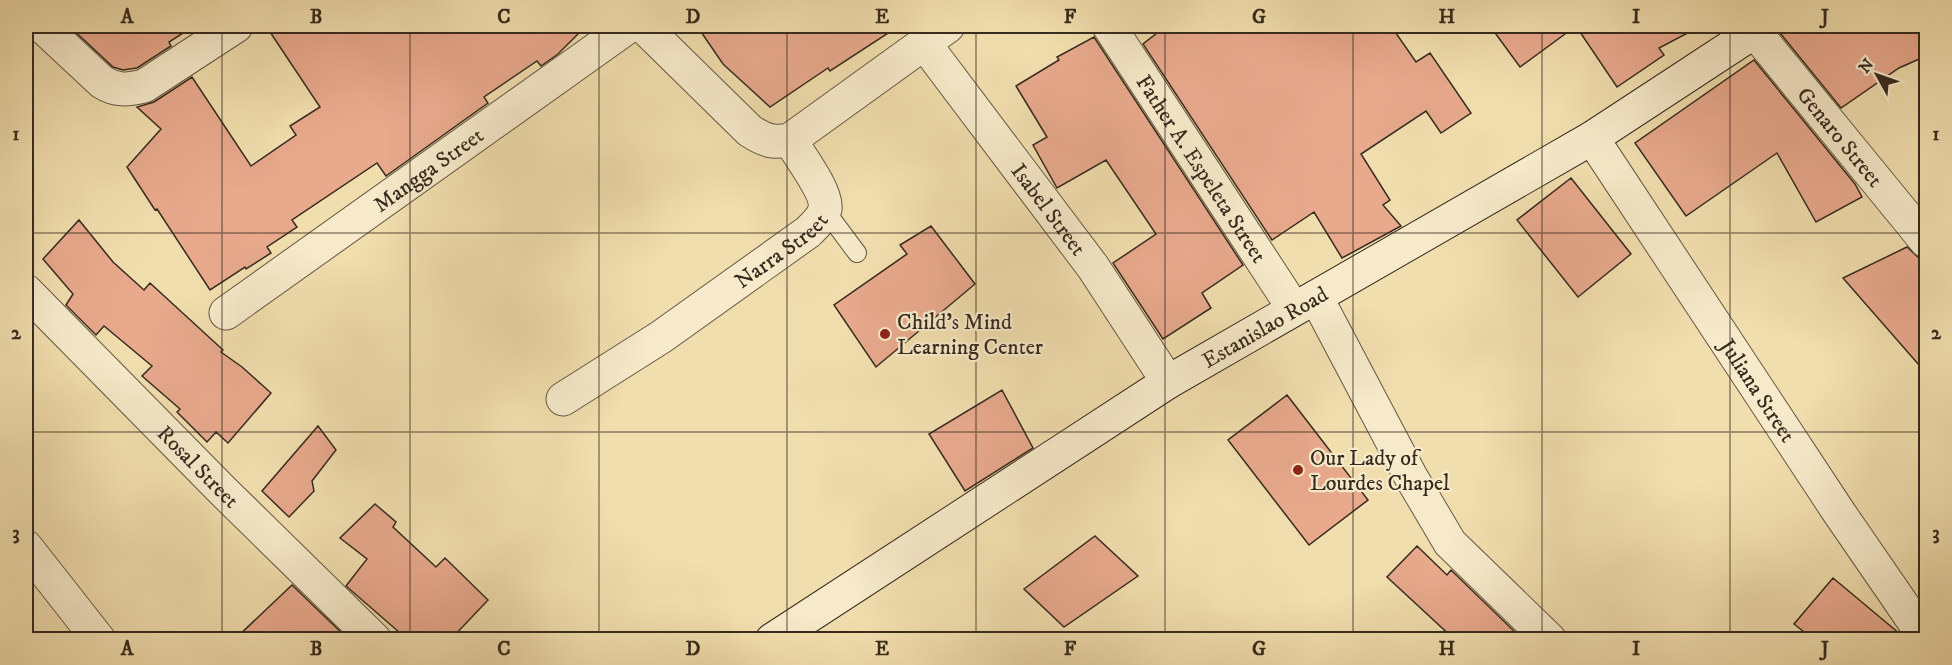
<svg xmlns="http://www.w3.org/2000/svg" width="1952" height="665" font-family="'IM FELL DW Pica',serif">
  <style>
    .building { fill: #e8a98d; stroke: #362a1e; stroke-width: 1.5 }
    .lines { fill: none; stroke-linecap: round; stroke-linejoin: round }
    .lane-casing { stroke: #655742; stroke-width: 20 }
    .street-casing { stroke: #655742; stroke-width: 35 }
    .secondary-casing { stroke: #362a1e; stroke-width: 35 }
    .lane { stroke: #f6eaca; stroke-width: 18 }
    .street { stroke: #f6eaca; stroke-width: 33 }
    .secondary { stroke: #f6eaca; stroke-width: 33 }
    .grid { fill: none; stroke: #362a1e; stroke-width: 1.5; stroke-opacity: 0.55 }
    .poi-dot { fill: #8f2418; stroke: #f6eaca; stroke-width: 2 }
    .labels { text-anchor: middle; stroke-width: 4.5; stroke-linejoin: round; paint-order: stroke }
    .street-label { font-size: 22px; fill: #362a1e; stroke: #f6eaca }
    .poi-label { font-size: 22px; fill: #362a1e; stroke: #f6eaca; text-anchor: start }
    .neatline { fill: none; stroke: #362a1e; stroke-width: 2 }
    .grid-label { font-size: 20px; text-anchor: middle; font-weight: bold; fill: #362a1e }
  </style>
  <rect width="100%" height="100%" fill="#f1deae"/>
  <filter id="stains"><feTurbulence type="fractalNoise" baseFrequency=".00333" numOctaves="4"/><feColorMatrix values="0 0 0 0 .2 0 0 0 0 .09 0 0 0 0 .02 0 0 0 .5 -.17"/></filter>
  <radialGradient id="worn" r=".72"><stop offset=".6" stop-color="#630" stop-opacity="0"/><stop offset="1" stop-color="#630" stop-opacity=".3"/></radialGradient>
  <!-- building -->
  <path class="building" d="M69 26H194L169 42 171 46 137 68 123 70 113 67Z
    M266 26H586L558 54 541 66 537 61 484 97 488 103 386 176 377 163 292 220 297 227 267 247 271 253 246 269 245 267 210 290 157 209 155 210 127 167 161 129 137 107 154 102 192 77 251 166 296 135 290 126 320 107Z
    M697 26H899L830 71 828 68 770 107 723 64Z
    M1166 26H1391L1416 62 1430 53 1471 113 1441 133 1426 111 1361 154 1390 200 1383 205 1401 226 1342 258 1314 212 1272 240 1143 44Z
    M1490 26H1701L1659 48 1664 55 1617 87 1576 26 1520 67Z
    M1782 26H1926V56L1899 68 1841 108 1780 33Z
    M1094 37 1243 265 1202 293 1211 308 1163 339 1113 263 1156 234 1106 160 1057 188 1033 145 1047 137 1016 86 1059 60 1057 57Z
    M1754 60 1855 184 1862 197 1816 222 1777 153 1686 216 1635 143Z
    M1571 178 1631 254 1578 297 1517 220Z
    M79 220 113 262 144 290 150 283 223 350 221 352 242 367 271 393 228 443 216 432 207 442 177 412 180 409 142 376 152 366 104 326 96 335 66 305 73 294 43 259Z
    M931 226 975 284 876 367 834 305 907 254 900 245Z
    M1907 247 1919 258 1926 259V373L1843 278Z
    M1002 390 1033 448 965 491 929 434Z
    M1287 395 1368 500 1309 545 1228 440Z
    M318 426 336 450 312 481 314 491 289 517 262 491Z
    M375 504 396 522 393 527 436 567 445 558 488 600 451 639H407L346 586 367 559 340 538Z
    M1095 536 1138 576 1064 627 1024 589Z
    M1417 546 1447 575 1451 570 1515 632 1509 639H1454L1387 577Z
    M1833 578 1900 634 1904 639H1813L1794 624Z
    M292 585 348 639H235Z"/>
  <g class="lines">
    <defs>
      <path id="lane" d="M825 210 857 253"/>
      <g id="street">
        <path d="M42 26 102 82C116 91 128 90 144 86L236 26"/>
        <path d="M643 26 750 131C766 141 772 143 790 140L948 26"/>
        <path id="s1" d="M1109 26 1294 309"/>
        <path id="s2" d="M1755 32 1926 241"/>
        <path id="s3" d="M924 43 1093 267 1168 382"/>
        <path id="s4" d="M1592 138 1838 511 1926 639"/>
        <path id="s5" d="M26 291 222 490 375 640"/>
        <path d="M1316 297 1411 477 1450 543 1550 640"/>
        <path id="s6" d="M226 313 629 26"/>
        <path id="s7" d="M563 399 661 337 808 232C814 226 823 218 825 209 828 193 799 155 790 140"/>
        <path d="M26 547 99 640"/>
      </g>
      <g id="secondary">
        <path id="s8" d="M772 640 1168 382 1592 138 1763 26"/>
      </g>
    </defs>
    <!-- lane casing -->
    <use href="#lane" class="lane-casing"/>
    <!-- street casing -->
    <use href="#street" class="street-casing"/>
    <!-- secondary casing -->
    <use href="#secondary" class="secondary-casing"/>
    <!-- lane -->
    <use href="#lane" class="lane"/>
    <!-- street -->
    <use href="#street" class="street"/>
    <!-- secondary -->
    <use href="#secondary" class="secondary"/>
  </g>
  <!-- grid -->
  <path class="grid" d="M222 26V640M410 26V640M599 26V640M787 26V640M976 26V640M1165 26V640M1353 26V640M1542 26V640M1730 26V640M26 233H1926M26 432H1926"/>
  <!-- markers -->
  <g class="poi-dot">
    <circle cx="885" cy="334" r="6"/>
    <circle cx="1298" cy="470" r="6"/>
  </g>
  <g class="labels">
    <!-- street labels -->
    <g class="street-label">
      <text dy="8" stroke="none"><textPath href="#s2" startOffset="135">Genaro Street</textPath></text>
      <text dy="8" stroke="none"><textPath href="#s1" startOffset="170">Father A. Espeleta Street</textPath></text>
      <text dy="8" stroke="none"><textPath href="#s6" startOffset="248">Mangga Street</textPath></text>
      <text dy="8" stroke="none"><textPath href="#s3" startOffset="208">Isabel Street</textPath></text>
      <text dy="8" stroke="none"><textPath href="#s7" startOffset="264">Narra Street</textPath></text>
      <text dy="8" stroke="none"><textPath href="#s8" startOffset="584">Estanislao Road</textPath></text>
      <text dy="8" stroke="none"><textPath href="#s4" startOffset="302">Juliana Street</textPath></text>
      <text dy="8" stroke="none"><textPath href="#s5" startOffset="246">Rosal Street</textPath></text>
    </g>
    <!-- poi labels -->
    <g class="poi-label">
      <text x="897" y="329">Child's Mind<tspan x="897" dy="25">Learning Center</tspan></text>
      <text x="1310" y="465">Our Lady of<tspan x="1310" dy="25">Lourdes Chapel</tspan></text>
    </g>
  </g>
  <!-- margin -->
  <rect width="1952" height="665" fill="none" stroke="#f1deae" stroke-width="66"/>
  <!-- north arrow -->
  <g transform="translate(1877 75) rotate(310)" stroke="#f6eaca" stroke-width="4.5" paint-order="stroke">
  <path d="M0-4.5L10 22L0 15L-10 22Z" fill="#362a1e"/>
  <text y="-9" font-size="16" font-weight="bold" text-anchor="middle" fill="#362a1e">N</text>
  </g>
  <rect x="33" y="33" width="1886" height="599" class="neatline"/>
  <g class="grid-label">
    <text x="127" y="23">A</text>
    <text x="316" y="23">B</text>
    <text x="504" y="23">C</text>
    <text x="693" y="23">D</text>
    <text x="882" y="23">E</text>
    <text x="1070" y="23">F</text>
    <text x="1259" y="23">G</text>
    <text x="1447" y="23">H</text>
    <text x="1636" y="23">I</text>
    <text x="1825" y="23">J</text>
    <text x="16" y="140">1</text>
    <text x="1936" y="140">1</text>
    <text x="16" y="339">2</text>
    <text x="1936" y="339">2</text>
    <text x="16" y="539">3</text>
    <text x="1936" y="539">3</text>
    <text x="127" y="655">A</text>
    <text x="316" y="655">B</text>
    <text x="504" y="655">C</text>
    <text x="693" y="655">D</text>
    <text x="882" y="655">E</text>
    <text x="1070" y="655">F</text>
    <text x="1259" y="655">G</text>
    <text x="1447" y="655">H</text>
    <text x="1636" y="655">I</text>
    <text x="1825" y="655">J</text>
  </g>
  <rect width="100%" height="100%" filter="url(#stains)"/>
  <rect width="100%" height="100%" fill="url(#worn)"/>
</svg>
